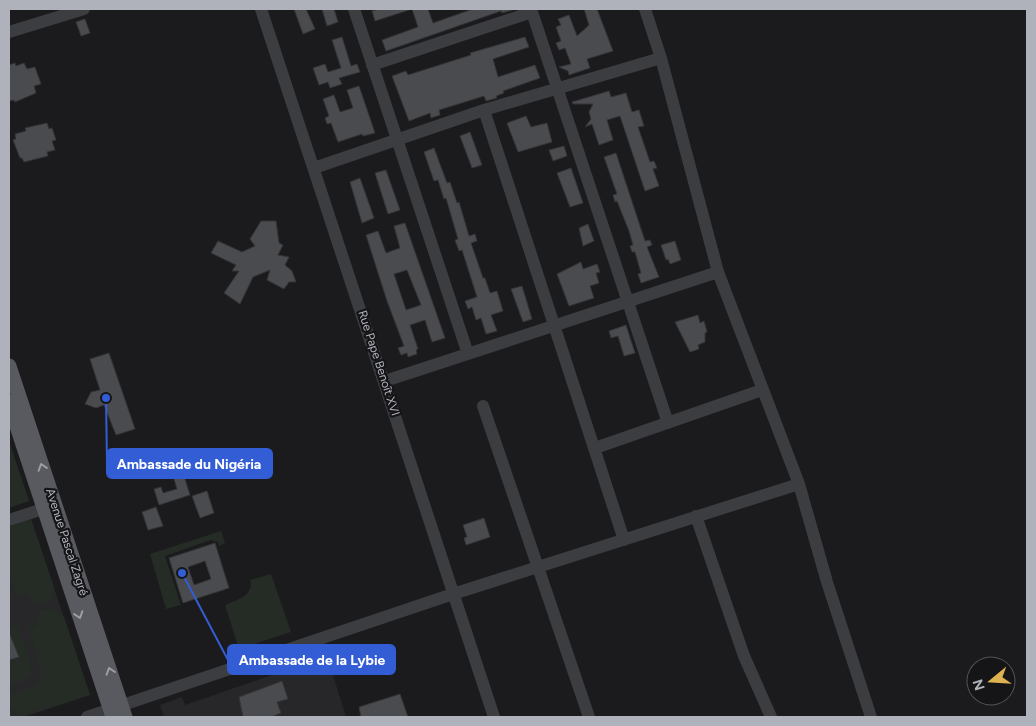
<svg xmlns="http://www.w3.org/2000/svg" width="1036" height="726" font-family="Figtree,sans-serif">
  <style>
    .built { fill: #272729 }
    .green { fill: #252c26 }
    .building { fill: #4a4b4e; stroke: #353538; fill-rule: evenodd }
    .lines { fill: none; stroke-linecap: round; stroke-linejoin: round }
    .minor { stroke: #3c3d41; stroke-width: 12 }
    .major { stroke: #585a60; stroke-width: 15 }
    .oneway { stroke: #9ea0a8 }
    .labels { text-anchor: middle; stroke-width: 4.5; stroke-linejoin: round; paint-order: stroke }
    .street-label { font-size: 12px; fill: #afb2ba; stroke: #151517 }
    .leader { fill: none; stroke: #335dd4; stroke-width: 2 }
    .callout-dot { fill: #335dd4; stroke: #151517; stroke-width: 2 }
    .callout { fill: #335dd4; stroke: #335dd4; stroke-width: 2 }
    .callout-label { font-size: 14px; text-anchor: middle; font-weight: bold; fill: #fff }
  </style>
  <rect width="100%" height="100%" fill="#1b1a1c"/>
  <!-- built -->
  <path class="built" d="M31 519 90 695 24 717H9V527Z
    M327 656 346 717H164L160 705 182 697 185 705Z"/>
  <!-- green -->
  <path class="green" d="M9 441 29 501 9 508Z
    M31 519 54 587 50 600 40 604 26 595H16L9 571V527Z
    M221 531 225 543 219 546 218 542 211 540 165 556 181 605 166 609 150 554Z
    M271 574 291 632 239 649 225 605C237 600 254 596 250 580Z
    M51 608 64 617 90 695 21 716 9 707 10 695 34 686 41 678V668L29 629C38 626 39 620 40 611Z
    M17 625C21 636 35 665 30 675 26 682 16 683 9 686V661L19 657 9 628Z"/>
  <!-- building -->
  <path class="building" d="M294 9H306L315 29 303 34Z
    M322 9H334L338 22 327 26Z
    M379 9H409V10L375 21 372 11Z
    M412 9H428L433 23 473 9H516L502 13 501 11 386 51 382 40 418 27Z
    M584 9H597L613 51 587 59 590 68 569 75 568 71 559 67 571 64 565 48 559 50 556 43 561 41 556 27 561 25 558 19 569 15 577 36 589 25Z
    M85 19 90 33 81 36 76 22Z
    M342 37 351 66 357 64 360 72 339 78 342 84 330 88 328 82 319 85 313 68 325 64 328 72 341 68 332 40Z
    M525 37 529 47 493 59 498 77 535 65 540 78 503 91 504 93 496 96 497 98 486 101 484 96 439 110 440 115 431 118 430 113 409 121 392 76 406 71 408 75 471 55 470 53Z
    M15 63 16 66 24 63 27 69 35 67 41 84 34 86 36 93 15 102 14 100 9 101V65Z
    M359 86 375 133 363 136 362 134 338 142 331 123 327 124 325 118 329 116 323 99 334 95 340 112 353 108 347 90Z
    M609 91 611 97 626 93 632 112 639 110 644 126 638 127 650 162 654 161 657 168 653 169 659 186 645 191 620 116 607 120 613 140 599 145 592 124 585 127 591 119 589 112 593 104H573L572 102Z
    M526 116 531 127 547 123 552 142 518 152 507 123Z
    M47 123 49 129 52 128 56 140 52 141 55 150 47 152 48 156 24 162 22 158H20L13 140 16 139 15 134 26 131 25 128Z
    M470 132 482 165 472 168 460 136Z
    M564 146 567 156 553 161 549 150Z
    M434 148 447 183 450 182 457 203 459 202 469 236 475 234 477 241 471 243 483 278H485L490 293 497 291 503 311 491 315 497 331 486 334 481 318 476 320 472 307 468 309 465 301 477 297 462 250 459 251 455 240 458 239 446 198 444 199 438 180 434 181 424 152Z
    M616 153 645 241 650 240 652 245 647 247 659 277 641 283 638 274 641 273 635 252H632L630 246 633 245 629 231 617 201 615 202 613 195 617 194 604 157Z
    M571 168 583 203 570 207 557 173Z
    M386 170 400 210 388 214 375 173Z
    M360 178 374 218 362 223 350 182Z
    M261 221H276L279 243 283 245 278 255 289 257 285 265 292 271 296 282H289L284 289 267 280 270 270 253 277 240 304 224 293 239 271H232L236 265 211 253 218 241 242 252 255 246 250 239Z
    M405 223 445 338 432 342 425 320 410 325 418 349 416 350 417 354 408 357 407 353 401 355 398 348 404 346 387 301 366 235 378 231 386 253 400 248 394 226ZM407 270 421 305 406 310 394 274Z
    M588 224 594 241 583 246 579 228Z
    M675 241 681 260 670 264 668 259 666 260 661 245Z
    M581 262 583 269 597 264 600 272 596 273 599 283 590 286 594 298 569 306 557 274Z
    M522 286 532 319 523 322 511 289Z
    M698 315 700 323 704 321 707 332 705 333V342L698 345 699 349 690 352 675 322Z
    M626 325 635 353 624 356 618 336 611 338 609 331Z
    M109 353 135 429 116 435 104 405 96 408 85 404 91 392 100 390 90 359Z
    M184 476 190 495 159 505 154 489 161 487 163 493 177 489 174 479Z
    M207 491 214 513 200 518 192 496Z
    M156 507 163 526 148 530 142 512Z
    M484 518 490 537 466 545 464 538 467 537 463 525Z
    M215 543 229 588 183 603 169 558ZM205 561 211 579 194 585 188 567Z
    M9 632 19 657 9 660Z
    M282 681 288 699 277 702 281 713 271 717H243L239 697Z
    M400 694 408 717H361L359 707Z"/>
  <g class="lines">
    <!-- minor -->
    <path class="minor" d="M261 9 494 717
      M354 9 468 354
      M531 9 668 423
      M645 9 661 58 718 272 799 484 827 582 871 717
      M9 32 84 9
      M372 65 532 12
      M484 110 624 540
      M314 168 484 110 661 58
      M385 381 718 272
      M483 406 589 717
      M595 448 762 390
      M696 516 744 656 771 717
      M9 520 52 506
      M87 717 453 594 799 484"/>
    <!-- major -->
    <path class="major" d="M9 366 125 717
      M9 402 113 717"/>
  </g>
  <!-- one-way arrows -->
  <defs><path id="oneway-chevron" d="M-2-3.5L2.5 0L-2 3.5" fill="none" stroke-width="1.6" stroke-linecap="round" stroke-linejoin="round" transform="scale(1.25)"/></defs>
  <g class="oneway">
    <use href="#oneway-chevron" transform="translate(42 467) rotate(-108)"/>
    <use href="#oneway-chevron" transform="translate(79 615) rotate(72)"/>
    <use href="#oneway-chevron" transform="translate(110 671) rotate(-108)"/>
  </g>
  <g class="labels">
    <!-- street labels -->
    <g class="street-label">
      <text transform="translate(379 363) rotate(72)" y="4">Rue Pape Benoît XVI</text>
      <text transform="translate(67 542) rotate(72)" y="4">Avenue Pascal Zagré</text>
    </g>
  </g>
  <!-- callouts -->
  <path class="leader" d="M106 398L107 464M182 573L228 660"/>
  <g class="callout-dot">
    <circle cx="106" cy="398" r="5"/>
    <circle cx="182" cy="573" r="5"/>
  </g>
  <g class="callout">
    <rect x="107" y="449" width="165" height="29" rx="5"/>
    <rect x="228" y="645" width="167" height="29" rx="5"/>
  </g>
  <g class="callout-label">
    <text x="189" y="469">Ambassade du Nigéria</text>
    <text x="312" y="665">Ambassade de la Lybie</text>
  </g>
  <!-- border -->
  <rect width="1036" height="726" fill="none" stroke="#afb2ba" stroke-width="20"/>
  <!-- north arrow -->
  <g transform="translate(991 681) rotate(252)"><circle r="24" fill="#151517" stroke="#535458"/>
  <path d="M0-4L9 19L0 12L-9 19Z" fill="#deb251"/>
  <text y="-8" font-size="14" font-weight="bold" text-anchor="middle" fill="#afb2ba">N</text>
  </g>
</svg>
